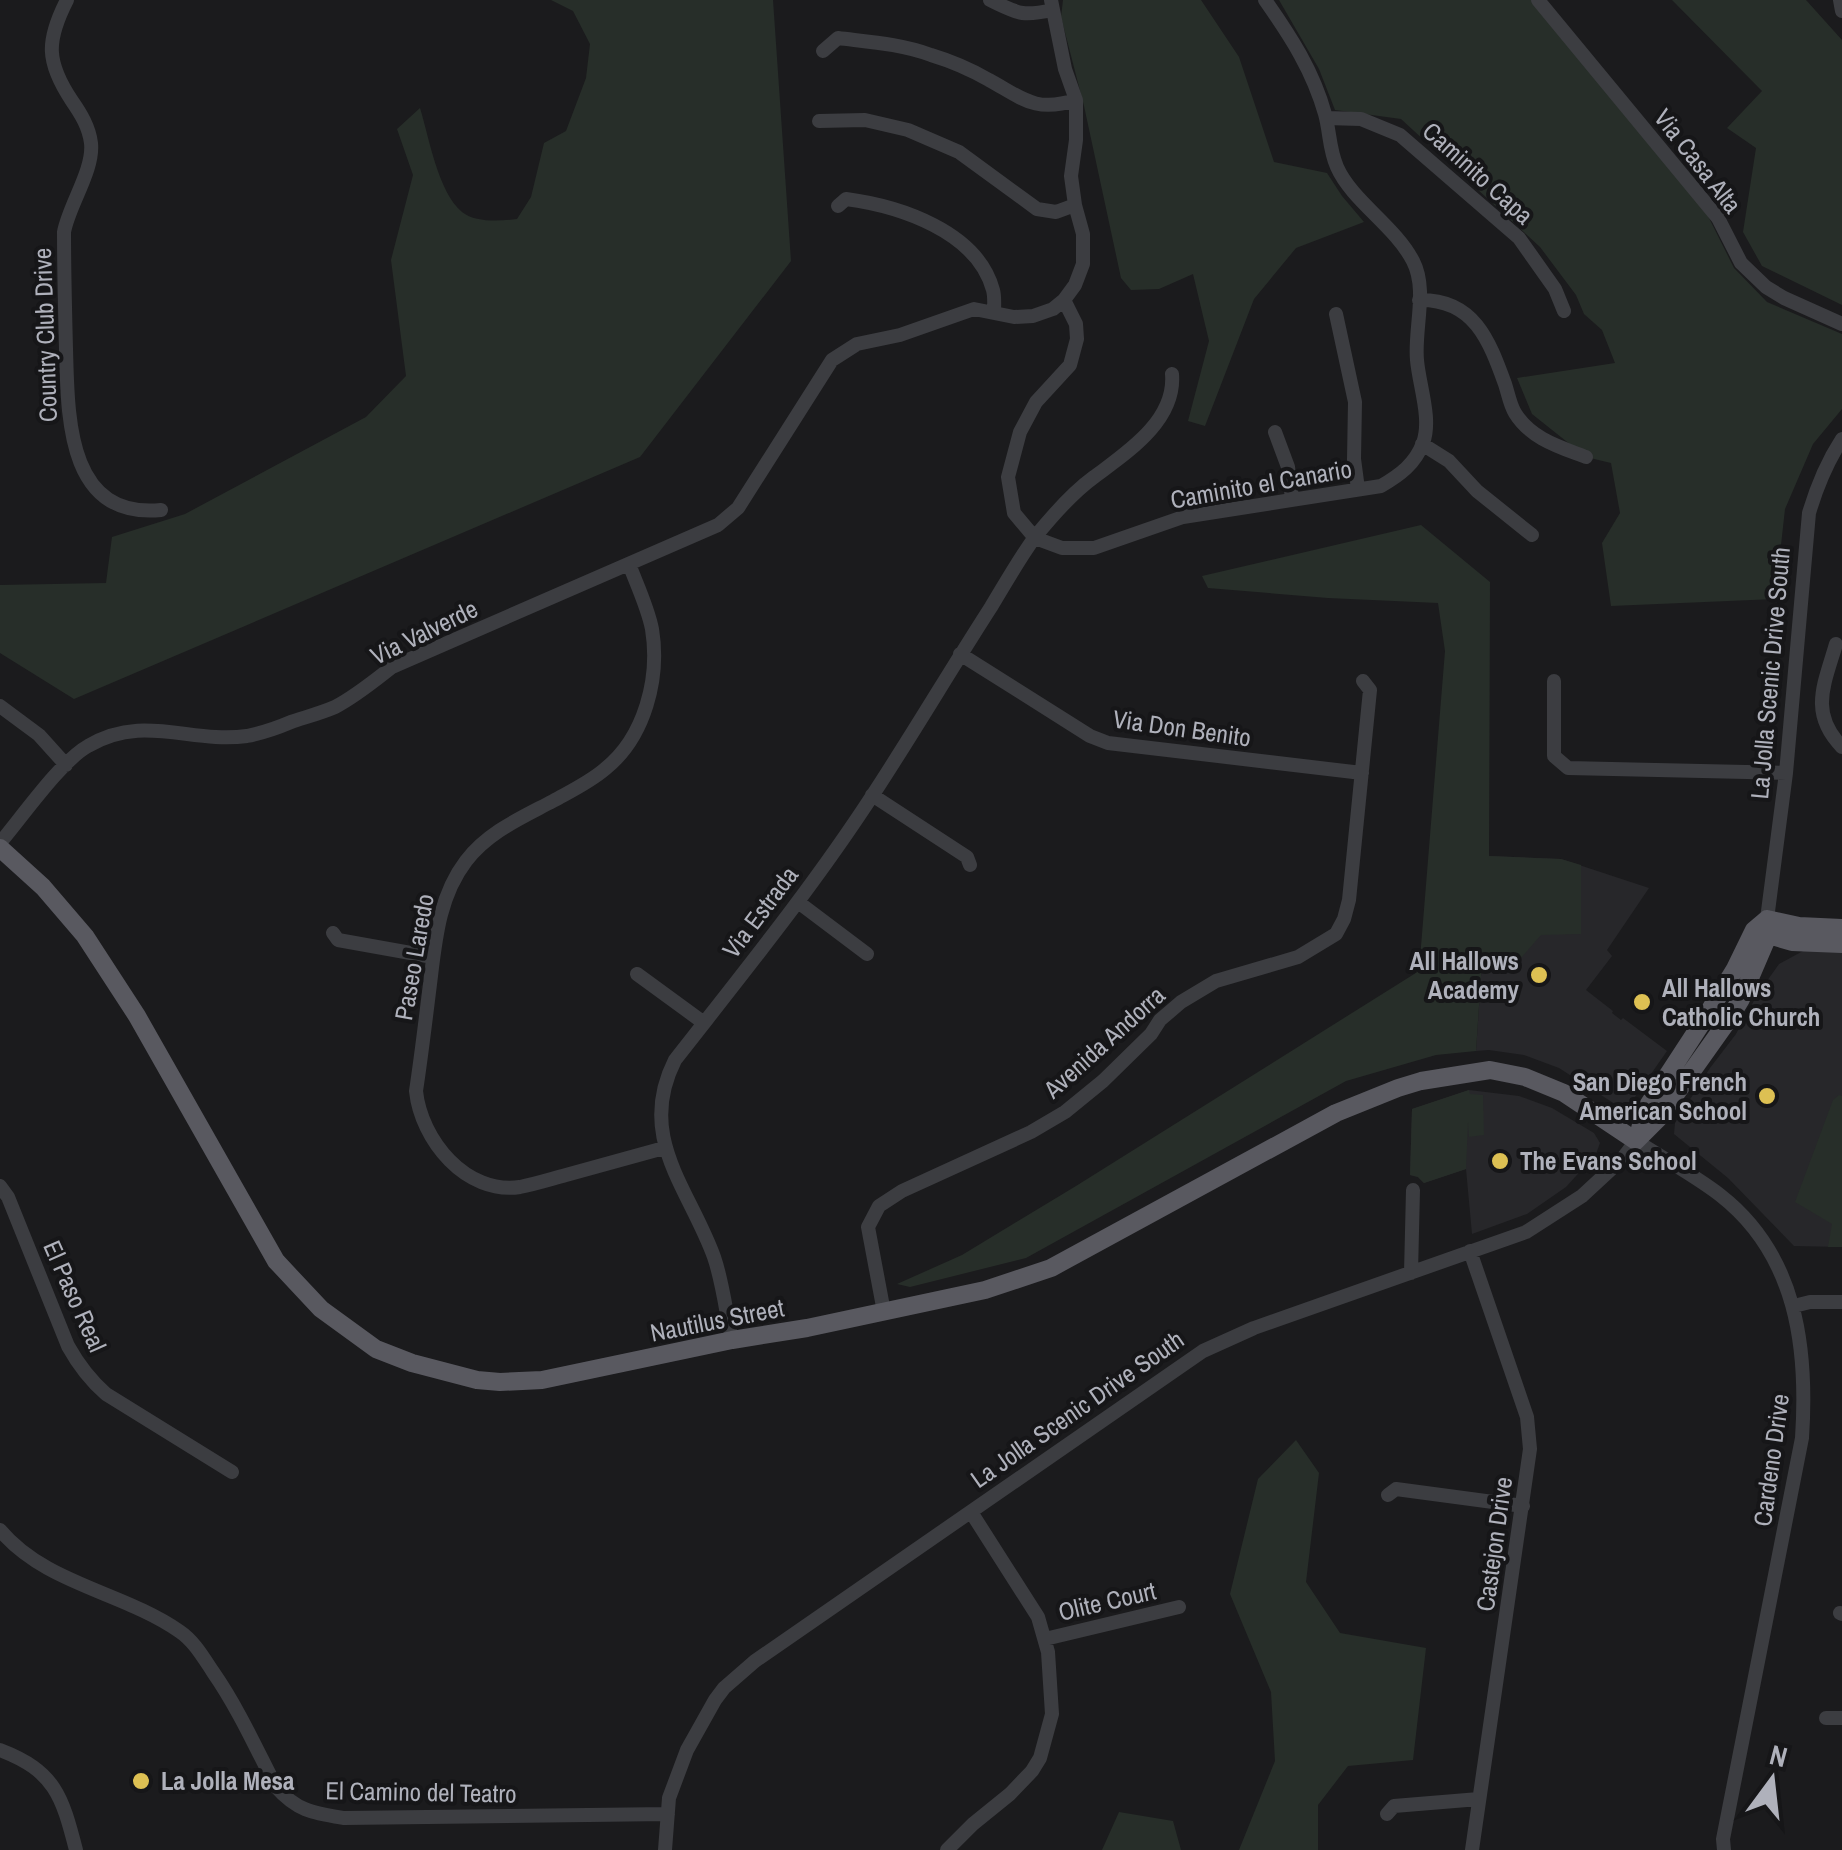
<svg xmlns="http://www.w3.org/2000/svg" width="1842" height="1850" font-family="'Archivo Narrow',sans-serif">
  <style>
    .built { fill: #27272a }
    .green { fill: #272e29 }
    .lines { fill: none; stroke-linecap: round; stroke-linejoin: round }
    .minor { stroke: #3c3d41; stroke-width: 14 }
    .major { stroke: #595960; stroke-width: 18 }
    .poi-dot { fill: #ddc053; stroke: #161618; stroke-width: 4 }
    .labels { text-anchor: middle; stroke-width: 8; stroke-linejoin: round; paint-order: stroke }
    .street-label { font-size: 25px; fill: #afb1bb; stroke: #161618 }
    .poi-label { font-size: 25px; font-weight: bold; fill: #afb1bb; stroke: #161618; text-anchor: start }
  </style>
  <rect width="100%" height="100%" fill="#1b1b1d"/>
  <!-- built -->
  <path class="built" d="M1489 856 1561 859 1649 888 1607 950 1612 956 1586 990 1613 1011 1612 1013 1621 1020 1623 1018 1667 1051 1630 1104 1618 1106 1559 1068 1524 1055 1489 1050 1476 1051Z
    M1803 951H1842V1247L1794 1246 1728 1178 1674 1134 1675 1123 1710 1068 1736 1034 1757 995 1779 964Z
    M1469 1090 1519 1096 1552 1108 1594 1133 1600 1143 1596 1154 1566 1187 1527 1214 1472 1234 1466 1169 1424 1183 1418 1177 1410 1175 1412 1109Z"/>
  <!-- green -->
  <path class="green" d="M551 0H773L791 261 640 457 74 699 0 653V585L106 583 112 537 185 514 366 417 406 376 391 260 413 175 397 129 420 108C429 137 438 192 462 212 476 223 500 221 517 219L531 197 544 143 566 131 586 78 590 44 573 11Z
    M1063 0H1201L1239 57 1274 162 1327 173 1342 196 1364 222 1296 248 1254 299 1205 426 1188 421 1209 341 1193 274 1159 289 1131 290 1121 278 1084 106 1061 17Z
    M1279 0H1538L1705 210 1734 268 1767 302 1842 334V409L1813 444 1785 509 1775 599 1611 606 1602 543 1620 513 1611 463 1586 457 1532 414 1517 378 1615 363 1602 330 1584 314 1576 295 1540 247 1401 119 1335 110 1319 69Z
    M1672 0H1806L1842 40V305L1762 266 1743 232 1756 148 1727 128 1762 91Z
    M1421 525 1490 582 1489 856 1561 859 1581 865V934L1541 935 1515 965 1482 961 1476 1051 1436 1055 1346 1081 1026 1258 910 1287 897 1284 962 1255 1076 1186 1419 971 1445 651 1438 603 1328 598 1208 588 1202 576Z
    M1469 1090 1470 1094 1483 1095 1484 1135 1469 1137 1468 1122 1466 1169 1424 1183 1418 1177 1410 1175 1412 1109Z
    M1839 1095 1842 1096V1247H1828L1832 1224 1795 1202 1833 1100Z
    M1296 1440 1319 1473 1306 1582 1340 1633 1426 1648 1413 1760 1348 1766 1318 1805V1850H1239L1275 1761 1271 1692 1230 1594 1258 1479Z
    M1119 1812 1173 1821 1181 1850H1102Z"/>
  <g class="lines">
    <!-- minor -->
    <path class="minor" d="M67 0C46 41 46 62 72 101 81 114 89 127 91 143 94 170 69 205 64 232 64 271 65 310 66 349 68 415 66 519 161 510
      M990 0C1018 13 1021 17 1052 10
      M1538 0 1718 218 1741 263 1766 287 1784 298 1842 324
      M1840 0 1842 11
      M823 51 838 38C870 42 901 44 931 55 951 61 970 69 989 80 1022 98 1035 113 1076 100
      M1326 118 1361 119 1400 135 1519 238 1555 289 1564 311
      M819 121 865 120 908 130 959 152 1037 209 1056 212 1075 205
      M838 206 846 199C899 206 977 231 993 290 995 297 994 306 994 313
      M1064 300 1076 324 1077 339 1070 365 1036 402 1020 432 1008 477 1014 513 1035 538 1062 548H1094L1183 517 1381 486C1400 475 1415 464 1423 443 1432 419 1419 385 1417 360 1414 329 1428 290 1413 261 1395 226 1352 201 1337 167 1329 149 1330 132 1325 114 1313 71 1291 37 1265 0
      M1419 300C1474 299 1489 340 1505 384 1508 393 1510 405 1515 413 1531 439 1560 447 1586 457
      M1336 314 1355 402 1354 459 1358 489
      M1275 432 1288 467 1292 498
      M1422 444 1449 461 1477 491 1532 535
      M629 564C637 585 648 608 652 629 660 678 645 737 605 769 590 782 571 791 553 801 521 818 488 832 466 861 437 899 435 946 429 992 425 1025 421 1058 416 1091 421 1140 466 1195 520 1187 535 1184 551 1179 566 1175 598 1166 631 1157 664 1148
      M1836 644C1824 685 1809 713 1842 747
      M960 654 1090 736 1108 743 1362 773
      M1554 681V756L1568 768 1786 773
      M0 706 39 735 66 765
      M872 795 967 857 970 865
      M0 843C22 817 61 761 88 746 143 713 191 744 247 736 262 733 277 728 291 722 306 717 321 713 335 707 356 696 374 681 392 667L718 525 738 508 832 360 857 344 900 335 974 309 1014 317 1033 316 1053 309 1064 300 1075 285 1083 264V234L1075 205 1071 176 1076 140V100L1065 69 1051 0
      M798 902 867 954
      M1767 919 1786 773 1809 513C1817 486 1827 462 1842 439
      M333 933 338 940 433 957
      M637 974 704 1023
      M0 1186 8 1197 68 1346C78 1364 90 1380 106 1394L232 1472
      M1470 1251 1527 1417 1530 1449 1472 1850
      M1411 1273 1413 1190
      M1794 1306 1810 1302H1842
      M884 1312 868 1227 879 1206 902 1191 1031 1132 1065 1112 1103 1081 1151 1034 1160 1020 1181 1002 1216 981 1298 957 1336 934 1344 919 1349 900 1370 690 1363 681
      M732 1340C726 1313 723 1283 714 1257 689 1188 636 1137 675 1060 743 973 813 887 874 793 914 732 951 669 991 607 1005 584 1019 559 1035 537 1052 516 1072 493 1094 477 1126 453 1176 421 1172 374
      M1388 1495 1396 1489 1523 1506
      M0 1530C45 1584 123 1592 179 1631 194 1641 203 1657 213 1672 238 1708 256 1748 276 1787 297 1811 313 1813 344 1818L668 1814
      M1840 1613 1842 1614
      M1045 1639 1179 1607
      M1826 1718H1842
      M0 1750C55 1771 62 1796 76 1850
      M1387 1814 1394 1806 1479 1799
      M665 1850 669 1798 687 1750 715 1700 724 1688 755 1661 1203 1351 1254 1328 1526 1232 1582 1196 1622 1159 1636 1141C1664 1159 1694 1175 1720 1195 1797 1255 1808 1348 1802 1438L1723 1839 1724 1850
      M947 1850 973 1824 1010 1794 1032 1771 1040 1758 1052 1714 1048 1652 1038 1617 971 1512"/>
    <!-- major -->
    <path class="major" d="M0 848 43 887 85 936 137 1016 276 1261 321 1309 376 1349 412 1363 477 1380 500 1382 542 1380 732 1340 807 1328 985 1290 1051 1268 1336 1113 1398 1088 1421 1081 1490 1070 1525 1077 1564 1093 1636 1141
      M1767 919 1799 926 1842 928
      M1759 932 1792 942 1842 944
      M1637 1140 1645 1110 1705 1018 1735 969 1754 930 1767 919
      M1636 1141 1658 1119 1729 1019 1741 999 1768 936 1767 919"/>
  </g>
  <!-- markers -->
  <g class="poi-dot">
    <circle cx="1539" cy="975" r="10"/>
    <circle cx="1642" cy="1002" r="10"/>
    <circle cx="1767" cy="1096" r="10"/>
    <circle cx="1500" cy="1161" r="10"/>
    <circle cx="141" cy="1781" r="10"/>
  </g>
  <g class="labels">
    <!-- street labels -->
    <g class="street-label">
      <text transform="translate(1698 161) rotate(52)" y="9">Via Casa Alta</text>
      <text transform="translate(1478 173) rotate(42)" y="9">Caminito Capa</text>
      <text transform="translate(45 335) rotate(-92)" y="9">Country Club Drive</text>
      <text transform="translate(1261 484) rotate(-10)" y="9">Caminito el Canario</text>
      <text transform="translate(424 632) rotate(-26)" y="9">Via Valverde</text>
      <text transform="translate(1770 673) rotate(-85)" y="9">La Jolla Scenic Drive South</text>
      <text transform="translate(1182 728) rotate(8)" y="9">Via Don Benito</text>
      <text transform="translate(760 912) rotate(-53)" y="9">Via Estrada</text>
      <text transform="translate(414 957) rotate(-80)" y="9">Paseo Laredo</text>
      <text transform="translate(1104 1042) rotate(-42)" y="9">Avenida Andorra</text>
      <text transform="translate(75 1296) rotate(66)" y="9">El Paso Real</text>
      <text transform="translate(717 1320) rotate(-11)" y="9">Nautilus Street</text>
      <text transform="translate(1077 1409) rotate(-35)" y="9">La Jolla Scenic Drive South</text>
      <text transform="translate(1771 1460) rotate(-82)" y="9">Cardeno Drive</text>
      <text transform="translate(1494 1544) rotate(-82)" y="9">Castejon Drive</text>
      <text transform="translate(1107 1601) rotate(-13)" y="9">Olite Court</text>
      <text transform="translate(421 1792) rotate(1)" y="9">El Camino del Teatro</text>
    </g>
    <!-- poi labels -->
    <g class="poi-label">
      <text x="1519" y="970" text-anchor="end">All Hallows<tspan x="1519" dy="29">Academy</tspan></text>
      <text x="1662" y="997">All Hallows<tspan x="1662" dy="29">Catholic Church</tspan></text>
      <text x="1747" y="1091" text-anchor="end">San Diego French<tspan x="1747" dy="29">American School</tspan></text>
      <text x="1520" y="1170">The Evans School</text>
      <text x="161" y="1790">La Jolla Mesa</text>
    </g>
  </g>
  <!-- north arrow -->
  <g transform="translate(1772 1780) rotate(15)" stroke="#161618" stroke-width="8" paint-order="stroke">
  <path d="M0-8L18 38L0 25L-18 38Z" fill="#afb1bb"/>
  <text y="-15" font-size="28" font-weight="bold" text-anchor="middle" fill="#afb1bb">N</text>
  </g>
</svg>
